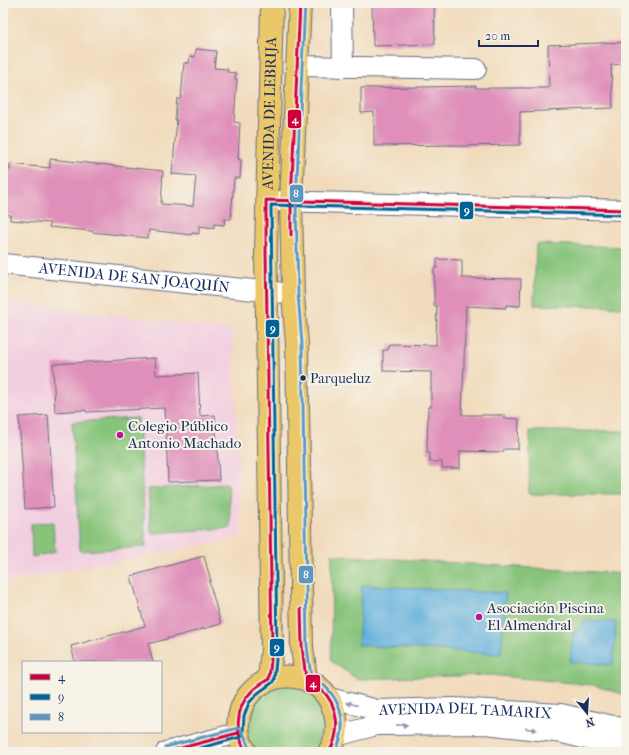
<svg xmlns="http://www.w3.org/2000/svg" width="629" height="755" font-family="'IM FELL French Canon',serif">
  <style>
    .built { fill: #f2cfe0 }
    .green { fill: #87c47a; stroke: #517a6c }
    .water { fill: #63b1dd; stroke: #3f709e }
    .building { fill: #df8fb9 }
    .lines { fill: none; stroke-linecap: round; stroke-linejoin: round }
    .minor-casing { stroke: #666b7f; stroke-width: 22 }
    .major-casing { stroke: #666b7f; stroke-width: 24 }
    .minor { stroke: #fff; stroke-width: 20 }
    .major { stroke: #eac769; stroke-width: 22 }
    .bus-1-casing { stroke: #f7f3e8; stroke-width: 6 }
    .bus-2-casing { stroke: #f7f3e8; stroke-width: 6 }
    .bus-3-casing { stroke: #f7f3e8; stroke-width: 6 }
    .bus-1 { stroke: #ce003b; stroke-width: 3 }
    .bus-2 { stroke: #006297; stroke-width: 3 }
    .bus-3 { stroke: #5d97be; stroke-width: 3 }
    .oneway { fill: #8d97ae }
    .bus-dot { fill: #1b2f5e; stroke: #f7f3e8; stroke-width: 1.5 }
    .poi-dot { fill: #b5179e; stroke: #f7f3e8; stroke-width: 1.5 }
    .labels { text-anchor: middle; stroke-width: 4; stroke-linejoin: round; paint-order: stroke }
    .bus-label { font-size: 14px; fill: #1b2f5e; stroke: #f7f3e8; text-anchor: start }
    .street-label { font-size: 15px; fill: #1b2f5e; stroke: #f7f3e8 }
    .poi-label { font-size: 15px; fill: #1b2f5e; stroke: #f7f3e8; text-anchor: start }
    .line-badge { stroke: #f7f3e8; stroke-width: 1.5 }
    .badge-label { font-size: 11px; text-anchor: middle; font-weight: bold; fill: #fff }
  </style>
  <rect width="100%" height="100%" fill="#f7f3e8"/>
  <filter id="ink" filterUnits="userSpaceOnUse"><feTurbulence type="fractalNoise" baseFrequency=".025" numOctaves="2"/><feDisplacementMap in="SourceGraphic" scale="8" xChannelSelector="R" yChannelSelector="G"/><feConvolveMatrix kernelMatrix="1 2 1 2 8 2 1 2 1" color-interpolation-filters="sRGB"/></filter>
  <filter id="wash" filterUnits="userSpaceOnUse"><feTurbulence type="fractalNoise" baseFrequency=".012" numOctaves="4" result="noise"/><feDisplacementMap in="SourceGraphic" scale="16" xChannelSelector="R" yChannelSelector="G"/><feGaussianBlur stdDeviation="0.9" result="paint"/><feColorMatrix in="noise" values="0 0 0 0 0 0 0 0 0 0 0 0 0 0 0 0 0 1.4 0 .05"/><feComposite in="paint" operator="in"/></filter>
  <g filter="url(#wash)">
    <rect width="100%" height="100%" fill="#f1dbbc"/>
    <!-- built -->
    <path class="built" d="M6 301 233 330 241 537 3 583V333Z"/>
    <!-- green -->
    <path class="green" d="M536 244 626 247V307L534 305Z
      M138 418 146 547 80 551 72 422Z
      M530 431H626V494H529Z
      M228 484 231 528 151 533 148 489Z
      M53 522 55 552 32 557 31 524Z
      M332 555 626 574V695L593 685 490 675 357 679 331 661Z
      M282 684 308 689 326 709 328 735 319 752H255L246 736 249 708 257 696Z"/>
    <!-- water -->
    <path class="water" d="M362 585 506 593 501 654 358 645Z
      M584 620 616 622 613 665 570 662 573 631C579 631 584 627 584 620Z"/>
    <g id="blocks">
      <!-- building -->
      <path class="building" d="M372 3H434L435 44 373 46Z
        M626 42V64L611 65 613 108 520 112V145L457 146V145L374 146V112L361 113V88L476 86V88H549L548 45Z
        M196 49 216 51 214 68 228 69 227 72 236 73 235 79H237L234 122 240 123 238 159 241 160 240 178H234L231 219H225L224 225 214 224V228L199 226V234L192 233 191 235 149 230 148 238 92 232V231L49 227 50 223 10 220V215L3 214V170H10V164L50 168V159L163 171 161 204 193 206 196 176 172 174 177 120H175L177 99H181L184 63H189L190 56 195 57Z
        M437 259 462 260V278L521 279 520 306 506 305V308L466 306 462 415H505L504 418 519 419 518 449H504L503 452 460 451V468H442V462H430V453H427L428 407H431V372L383 371V350H388V345L391 344 436 345 437 306H434V268H437Z
        M155 358 156 375 198 373 200 416 215 415 219 480 168 482 165 408 86 412V410L55 412 53 364Z
        M48 415 54 507 25 509 19 417Z
        M204 556 211 581H209L221 624 148 644 153 662H75L71 646 145 626 131 576Z"/>
    </g>
  </g>
  <g filter="url(#ink)">
    <use href="#blocks" fill-opacity="0" stroke="#666b7f" stroke-width="1"/>
    <g class="lines">
      <defs>
        <g id="minor">
          <path d="M342 3 343 67"/>
          <path d="M297 66 476 69"/>
          <path d="M274 201 626 210"/>
          <path id="s1" d="M3 264 293 294"/>
          <path id="s2" d="M329 698 377 710 454 708 561 714 626 729"/>
          <path d="M336 736 377 725 486 724 563 733 626 749"/>
          <path d="M166 752 238 733"/>
        </g>
        <g id="major">
          <path d="M300 3 291 201 293 294 297 344 302 646 306 679"/>
          <path id="s3" d="M269 679 272 650 266 253 272 3"/>
          <path d="M246 752C239 742 237 729 239 717 247 670 313 661 332 705 336 715 338 725 336 735 335 741 332 747 329 752"/>
        </g>
      </defs>
      <!-- minor casing -->
      <use href="#minor" class="minor-casing"/>
      <!-- major casing -->
      <use href="#major" class="major-casing"/>
      <!-- minor -->
      <use href="#minor" class="minor"/>
      <!-- major -->
      <use href="#major" class="major"/>
      <defs>
        <path id="bus-1" d="M291 235V201L300 3
          M301 609 302 646 306 679C311 682 317 685 321 689 339 706 341 732 329 752
          M166 752 238 733
          M246 752C235 733 235 708 251 692 256 686 263 683 269 679L272 650 266 253V200L626 210"/>
        <path id="bus-2" d="M186 752 241 737 243 734 244 716 249 703 258 693 272 683 274 680 277 650 271 205 626 215"/>
        <path id="bus-3" d="M305 3 296 201 298 294 302 344 307 646 311 676C339 692 351 722 335 752
          M165 747 238 728C246 731 245 743 250 749"/>
      </defs>
      <!-- bus-1 casing -->
      <use href="#bus-1" class="bus-1-casing"/>
      <!-- bus-2 casing -->
      <use href="#bus-2" class="bus-2-casing"/>
      <!-- bus-3 casing -->
      <use href="#bus-3" class="bus-3-casing"/>
      <!-- bus-1 -->
      <use href="#bus-1" class="bus-1"/>
      <!-- bus-2 -->
      <use href="#bus-2" class="bus-2"/>
      <!-- bus-3 -->
      <use href="#bus-3" class="bus-3"/>
    </g>
    <!-- one-way arrows -->
    <defs><path id="oneway-solid" d="M-6-.8H1V-3.2L6.5 0L1 3.2V.8H-6Z"/></defs>
    <g class="oneway">
      <use href="#oneway-solid" transform="translate(352 704) rotate(-166)"/>
      <use href="#oneway-solid" transform="translate(402 725) rotate(-1)"/>
      <use href="#oneway-solid" transform="translate(531 729) rotate(7)"/>
    </g>
  </g>
  <!-- markers -->
  <circle class="bus-dot" cx="303" cy="378" r="3.5"/>
  <g class="poi-dot">
    <circle cx="120" cy="435" r="4"/>
    <circle cx="479" cy="617" r="4"/>
  </g>
  <g class="labels">
    <!-- bus labels -->
    <g class="bus-label">
      <text x="310" y="383">Parqueluz</text>
    </g>
    <!-- street labels -->
    <g class="street-label">
      <text dy="5" stroke="none"><textPath href="#s3" startOffset="566">AVENIDA DE LEBRIJA</textPath></text>
      <text dy="5" stroke="none"><textPath href="#s1" startOffset="132">AVENIDA DE SAN JOAQUÍN</textPath></text>
      <text dy="5" stroke="none"><textPath href="#s2" startOffset="138">AVENIDA DEL TAMARIX</textPath></text>
    </g>
    <!-- poi labels -->
    <g class="poi-label">
      <text x="128" y="431">Colegio Público<tspan x="128" dy="17">Antonio Machado</tspan></text>
      <text x="487" y="613">Asociación Piscina<tspan x="487" dy="17">El Almendral</tspan></text>
    </g>
  </g>
  <g class="line-badge">
    <rect x="287" y="109" width="15" height="20" rx="4" fill="#ce003b"/>
    <rect x="289" y="184" width="15" height="19" rx="4" fill="#5d97be"/>
    <rect x="459" y="201" width="15" height="19" rx="4" fill="#006297"/>
    <rect x="265" y="319" width="15" height="19" rx="4" fill="#006297"/>
    <rect x="298" y="565" width="16" height="19" rx="4" fill="#5d97be"/>
    <rect x="269" y="638" width="16" height="19" rx="4" fill="#006297"/>
    <rect x="305" y="674" width="16" height="19" rx="4" fill="#ce003b"/>
  </g>
  <g class="badge-label">
    <text x="295" y="123">4</text>
    <text x="296" y="197">8</text>
    <text x="467" y="214">9</text>
    <text x="273" y="332">9</text>
    <text x="306" y="578">8</text>
    <text x="277" y="651">9</text>
    <text x="313" y="687">4</text>
  </g>
  <!-- margin -->
  <rect width="629" height="755" fill="none" stroke="#f7f3e8" stroke-width="16"/>
  <!-- legend -->
  <rect x="22" y="661" width="140" height="72" fill="#f7f3e8" stroke="#9fa5b1"/>
  <rect x="30" y="674" width="20" height="6" fill="#ce003b" stroke="#9fa5b1"/>
  <text x="58" y="681" font-size="12" fill="#1b2f5e">4</text>
  <rect x="30" y="694" width="20" height="6" fill="#006297" stroke="#9fa5b1"/>
  <text x="58" y="701" font-size="12" fill="#1b2f5e">9</text>
  <rect x="30" y="714" width="20" height="6" fill="#5d97be" stroke="#9fa5b1"/>
  <text x="58" y="721" font-size="12" fill="#1b2f5e">8</text>
  <!-- north arrow -->
  <g transform="translate(587 713) rotate(162)" stroke="#f7f3e8" stroke-width="3" paint-order="stroke">
  <path d="M0-3L7 15L0 10L-7 15Z" fill="#1b2f5e"/>
  <text y="-6" font-size="11" font-weight="bold" text-anchor="middle" fill="#1b2f5e">N</text>
  </g>
  <!-- scale -->
  <path d="M479 40v6h59v-6" fill="none" stroke="#1b2f5e" stroke-width="2"/>
  <text x="485" y="40" font-size="12" fill="#1b2f5e" stroke="#f7f3e8" stroke-width="3" paint-order="stroke">20 m</text>
</svg>
